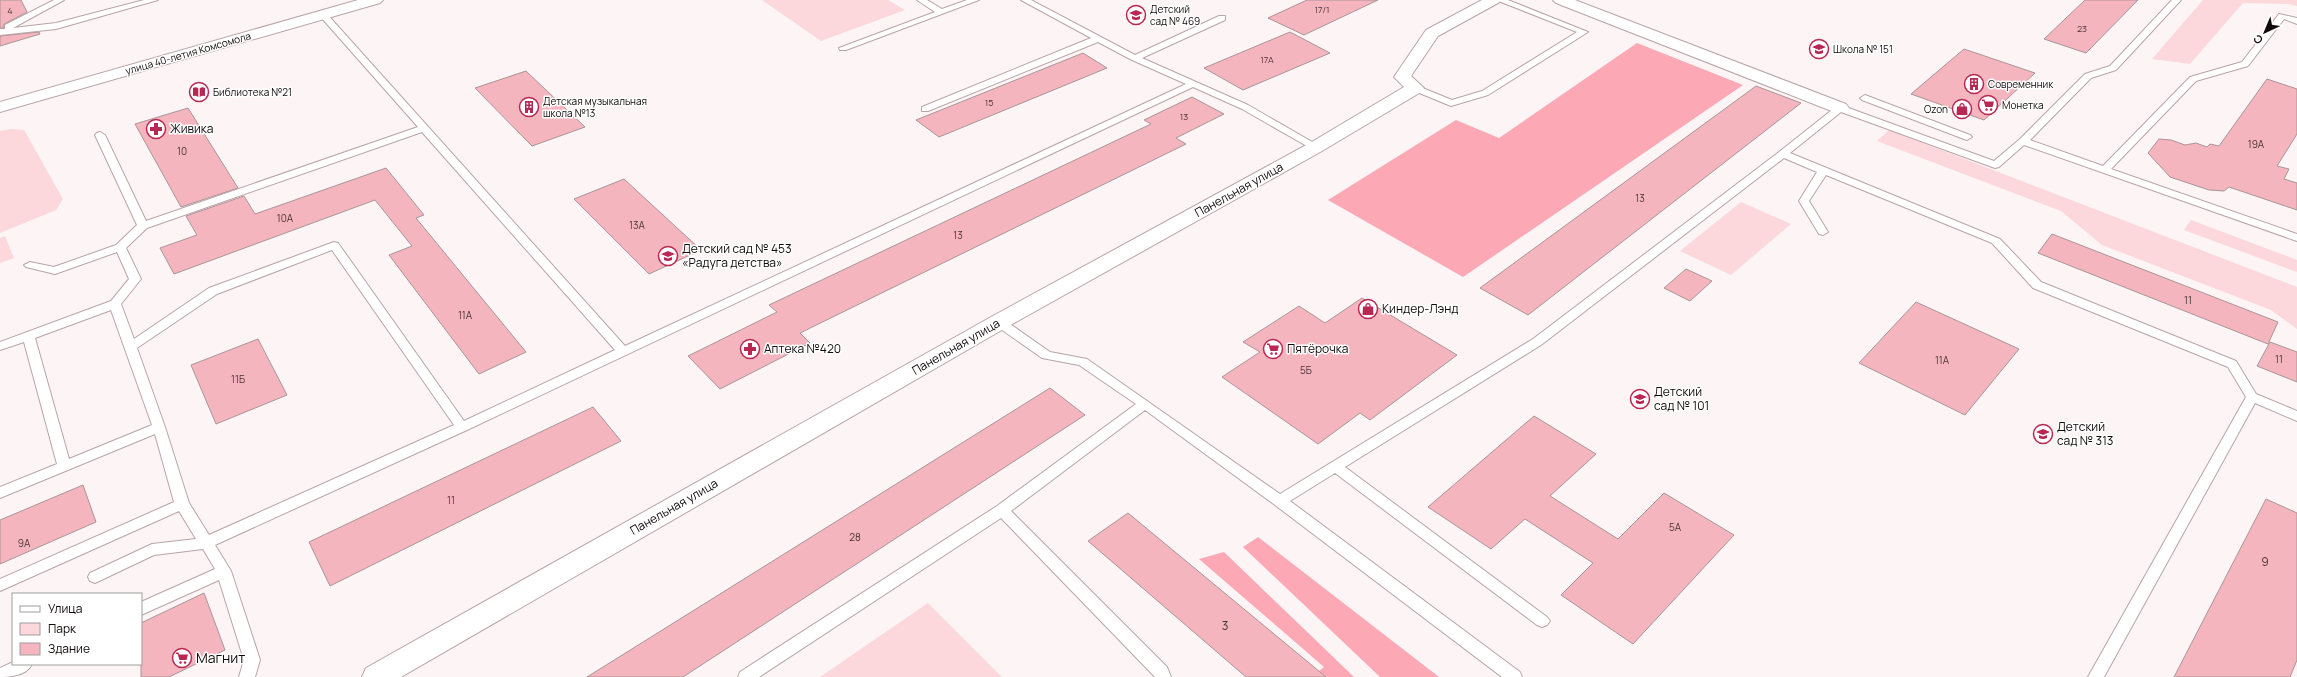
<svg xmlns="http://www.w3.org/2000/svg" width="2297" height="677" font-family="Manrope,sans-serif">
  <style>
    .green { fill: #fcd7dc }
    .forest { fill: #fca8b5 }
    .building { fill: #f5b5be; stroke: #a99597 }
    .lines { fill: none; stroke-linecap: round; stroke-linejoin: round }
    .service-casing { stroke: #b9a4a7; stroke-width: 2 }
    .minor-casing { stroke: #b9a4a7; stroke-width: 2 }
    .secondary-casing { stroke: #b9a4a7; stroke-width: 2 }
    .service { fill: #fff; fill-rule: evenodd }
    .minor { fill: #fff; fill-rule: evenodd }
    .secondary { fill: #fff; fill-rule: evenodd }
    .labels { text-anchor: middle; stroke-width: 3; stroke-linejoin: round; paint-order: stroke }
    .far-number-label { font-size: 9px; fill: #4a3538 }
    .far-poi-label { font-size: 10px; fill: #110a0b; stroke: #fff; text-anchor: start }
    .far-street-label { font-size: 10px; fill: #110a0b; stroke: #fff }
    .number-label { font-size: 10px; fill: #4a3538 }
    .poi-label { font-size: 12px; fill: #110a0b; stroke: #fff; text-anchor: start }
    .street-label { font-size: 12px; fill: #110a0b; stroke: #fff }
    .near-number-label { font-size: 12px; fill: #4a3538 }
    .near-poi-label { font-size: 14px; fill: #110a0b; stroke: #fff; text-anchor: start }
  </style>
  <rect width="100%" height="100%" fill="#fdf4f5"/>
  <!-- green -->
  <path class="green" d="M762 0H888L905 10 821 41Z
    M2203 0H2297V6L2288 4 2243 3 2190 64 2152 59Z
    M11 129 24 130 63 199 56 210 0 233V131Z
    M1889 130 2297 287V329L2271 310 2102 245 2061 211 1877 141Z
    M1741 202 1791 224 1731 275 1680 251Z
    M2191 220 2297 260V272L2184 230Z
    M5 236 14 258 0 263V238Z
    M928 603 1002 677H820Z"/>
  <!-- forest -->
  <path class="forest" d="M1637 43 1743 85 1463 277 1328 200 1456 120 1499 138Z
    M1258 537 1439 677H1380L1243 547Z
    M1224 552 1354 677H1312L1324 667 1199 559Z"/>
  <!-- building -->
  <path class="building" d="M0 0H21L27 12 4 24V28H0Z
    M1307 0H1378L1304 35 1268 18Z
    M2085 0H2138L2086 53 2044 39Z
    M39 32 40 34 0 46V36Z
    M1290 32 1330 53 1243 90 1204 68Z
    M1964 49 2035 73 1984 120 1911 94Z
    M1083 53 1107 68 939 137 916 120Z
    M526 71 585 127 532 146 475 88Z
    M2267 79 2297 89V134L2277 166 2289 169 2284 179 2297 183V210L2229 187 2224 191 2209 190 2170 177 2148 153 2159 139 2171 140 2185 145 2196 143 2207 147 2210 144 2219 146Z
    M1756 86 1801 103 1528 315 1480 288Z
    M1192 97 1224 114 1176 138 1186 144 800 333 810 343 720 389 688 356 777 312 769 305 1151 124 1144 120Z
    M188 108 238 188 181 207 135 124Z
    M386 168 424 215 416 218 526 352 479 374 389 255 412 246 375 200 174 274 160 248 197 235 186 216 244 196 255 214Z
    M624 179 701 250 649 274 574 199Z
    M2052 234 2278 322 2268 344 2038 253Z
    M1686 269 1712 281 1690 301 1664 288Z
    M1362 298 1457 355 1370 420 1360 413 1318 444 1222 377 1260 352 1243 342 1299 306 1325 323Z
    M1916 302 2019 349 1965 415 1859 363Z
    M258 339 287 395 216 424 191 365Z
    M2270 342 2297 352V382L2257 366Z
    M1050 388 1085 415 683 677H587Z
    M593 407 621 441 330 586 309 542Z
    M1534 416 1596 454 1550 496 1618 539 1664 493 1734 535 1633 644 1561 595 1593 563 1525 519 1491 549 1428 507Z
    M83 485 96 522 0 564V520Z
    M2266 499 2297 513V660L2290 677H2174Z
    M1128 513 1326 677H1246L1088 541Z
    M204 593 225 650 169 677H141V623Z"/>
  <g class="lines">
    <defs>
      <path id="service" d="M54 0H64L13 28 56 23 144 0H158L56 29 0 35V29H5V25Z
        M917 0H927L942 9 967 0H979L846 50H840L839 48 935 12Z
        M1021 0H1031L1135 55 1219 16H1225V20L1142 58 1248 105 1321 147 1320 149H1312L1242 109 1193 87 467 430 215 545 231 571 260 660 255 677H239L244 660 219 580 141 615V602L215 569 203 549 154 555 95 583 90 581 88 577 90 573 152 544 196 539 179 511 0 591V579L174 502 155 434 0 498V487L57 464 24 342 0 350V342L111 301 129 279 117 252 55 274 26 267 24 265 30 262 54 267 116 245 137 225 95 135 97 133 100 132 105 135 146 221 418 127 319 15 326 13 625 346 1186 84 1132 60 1098 42 928 111H922V107L1091 38ZM422 132 615 350 464 421 338 243 334 242 209 288 134 339 121 304 141 279 126 248 147 228ZM332 250 454 425 209 535 189 503 165 427 137 348 217 294ZM111 310 152 425 69 459 35 338Z
        M1496 0H1508L1588 32 1488 95 1451 106 1412 90V86L1415 85 1452 100 1482 91 1577 32Z
        M2172 0H2181L2116 70 2091 78 2030 140 2103 166 2190 77 2242 62 2279 14 2297 18V24L2284 19 2248 66 2196 81 2111 169 2297 234V241L2024 145 1999 167 1995 168 1841 112 1790 153 2000 239 2041 282 2236 361 2256 394 2297 411V421L2255 403 2104 677H2088L2246 397 2228 367 2033 288 1992 243 1826 175 1809 201 1828 232 1823 235 1819 234 1799 201 1817 172 1784 158 1541 345 1345 467 1547 617 1550 621 1547 625 1542 627 1537 625 1335 473 1290 501 1520 672 1522 677H1502L1275 505 1145 410 1011 511 1167 667 1171 677H1155L1001 518 759 677H738L740 672 997 506 1136 404 1079 365 1042 358 995 325 993 322 995 319H1003L1050 352 1087 359 1280 494 1533 339 1779 152 1837 106H1843L1994 161 2020 139 2085 74 2110 66Z
        M1865 95 1970 135 1972 137 1967 140 1964 139 1862 100 1860 98Z
        M13 662V664H32C27 675 11 677 0 677V668Z"/>
      <path id="minor" d="M1482 0H1501L1498 3 1438 36 1411 76 1424 88 1421 92 1322 151 1007 327 401 677H362L366 668 991 317 1310 143 1404 87 1394 77 1426 30Z
        M1553 0H1575L1846 104 1849 108 1846 112H1834L1556 3Z"/>
      <path id="secondary" d="M358 0H383L380 3 0 112V102Z"/>
    </defs>
    <!-- service casing -->
    <use href="#service" class="service-casing"/>
    <!-- minor casing -->
    <use href="#minor" class="minor-casing"/>
    <!-- secondary casing -->
    <use href="#secondary" class="secondary-casing"/>
    <!-- service -->
    <use href="#service" class="service"/>
    <!-- minor -->
    <use href="#minor" class="minor"/>
    <!-- secondary -->
    <use href="#secondary" class="secondary"/>
  </g>
  <!-- icons -->
  <defs>
    <symbol id="school-ring" viewBox="-11 -11 22 22"><circle r="9.5" fill="#fff" stroke="#b82853" stroke-width="1.5"/><path d="M0-5L7-2L0 1L-7-2ZM-4 1L0 2.5L4 1V4Q0 6-4 4Z" fill="#b82853"/></symbol>
    <symbol id="building-ring" viewBox="-11 -11 22 22"><circle r="9.5" fill="#fff" stroke="#b82853" stroke-width="1.5"/><path d="M-4-6H4V6H1V3H-1V6H-4ZM-2.5-4.3h1.7v1.8h-1.7ZM.8-4.3h1.7v1.8H.8ZM-2.5-1h1.7V.8h-1.7ZM.8-1h1.7V.8H.8Z" fill="#b82853"/></symbol>
    <symbol id="library-ring" viewBox="-11 -11 22 22"><circle r="9.5" fill="#fff" stroke="#b82853" stroke-width="1.5"/><path d="M-6-4Q-3-5.5-.7-3.5V5Q-3 3-6 4ZM6-4Q3-5.5 .7-3.5V5Q3 3 6 4Z" fill="#b82853"/></symbol>
    <symbol id="supermarket-ring" viewBox="-11 -11 22 22"><circle r="9.5" fill="#fff" stroke="#b82853" stroke-width="1.5"/><path d="M-6-5.5h2.5l.6 2H6L4.5 2H-2.5L-4.4-4H-6ZM-1.5 3.2a1.3 1.3 0 1 0 .1 0ZM3 3.2a1.3 1.3 0 1 0 .1 0Z" fill="#b82853"/></symbol>
    <symbol id="shop-ring" viewBox="-11 -11 22 22"><circle r="9.5" fill="#fff" stroke="#b82853" stroke-width="1.5"/><path d="M-5-2.5h2.3a2.7 3.5 0 0 1 5.4 0H5L5.5 6h-11ZM-1.5-2.5h3a1.5 2.3 0 0 0-3 0Z" fill="#b82853"/></symbol>
    <symbol id="pharmacy-ring" viewBox="-11 -11 22 22"><circle r="9.5" fill="#fff" stroke="#b82853" stroke-width="1.5"/><path d="M-2-6h4v4h4v4h-4v4h-4v-4h-4v-4h4Z" fill="#b82853"/></symbol>
  </defs>
  <g fill-rule="evenodd">
    <use href="#school-ring" x="1125" y="4" width="22" height="22"/>
    <use href="#school-ring" x="1808" y="38" width="22" height="22"/>
    <use href="#building-ring" x="1963" y="73" width="22" height="22"/>
    <use href="#library-ring" x="188" y="81" width="22" height="22"/>
    <use href="#supermarket-ring" x="1977" y="94" width="22" height="22"/>
    <use href="#building-ring" x="518" y="96" width="22" height="22"/>
    <use href="#shop-ring" x="1951" y="98" width="22" height="22"/>
    <use href="#pharmacy-ring" x="145" y="118" width="22" height="22"/>
    <use href="#school-ring" x="657" y="245" width="22" height="22"/>
    <use href="#shop-ring" x="1357" y="298" width="22" height="22"/>
    <use href="#pharmacy-ring" x="739" y="338" width="22" height="22"/>
    <use href="#supermarket-ring" x="1262" y="338" width="22" height="22"/>
    <use href="#school-ring" x="1629" y="388" width="22" height="22"/>
    <use href="#school-ring" x="2032" y="423" width="22" height="22"/>
    <use href="#supermarket-ring" x="171" y="647" width="22" height="22"/>
  </g>
  <g class="labels">
    <!-- far-number labels -->
    <g class="far-number-label">
      <text x="1322" y="13">17/1</text>
      <text x="10" y="14">4</text>
      <text x="2082" y="32">23</text>
      <text x="1267" y="63">17А</text>
      <text x="989" y="106">15</text>
      <text x="1184" y="120">13</text>
    </g>
    <!-- far-poi labels -->
    <g class="far-poi-label">
      <text x="1150" y="13">Детский<tspan x="1150" dy="12">сад № 469</tspan></text>
      <text x="1833" y="53">Школа № 151</text>
      <text x="1988" y="88">Современник</text>
      <text x="213" y="96">Библиотека №21</text>
      <text x="543" y="105">Детская музыкальная<tspan x="543" dy="12">школа №13</tspan></text>
      <text x="2002" y="109">Монетка</text>
      <text x="1948" y="113" text-anchor="end">Ozon</text>
    </g>
    <!-- far-street labels -->
    <g class="far-street-label">
      <text transform="translate(188 53) rotate(-16)" y="4">улица 40-летия Комсомола</text>
    </g>
    <!-- number labels -->
    <g class="number-label">
      <text x="2256" y="148">19А</text>
      <text x="182" y="155">10</text>
      <text x="1640" y="202">13</text>
      <text x="285" y="222">10А</text>
      <text x="637" y="229">13А</text>
      <text x="958" y="239">13</text>
      <text x="2188" y="304">11</text>
      <text x="465" y="319">11А</text>
      <text x="2279" y="363">11</text>
      <text x="1942" y="364">11А</text>
      <text x="1306" y="374">5Б</text>
      <text x="238" y="383">11Б</text>
      <text x="451" y="504">11</text>
      <text x="1675" y="531">5А</text>
      <text x="855" y="541">28</text>
      <text x="24" y="547">9А</text>
    </g>
    <!-- poi labels -->
    <g class="poi-label">
      <text x="170" y="133">Живика</text>
      <text x="682" y="253">Детский сад № 453<tspan x="682" dy="14">«Радуга детства»</tspan></text>
      <text x="1382" y="313">Киндер-Лэнд</text>
      <text x="764" y="353">Аптека №420</text>
      <text x="1287" y="353">Пятёрочка</text>
      <text x="1654" y="396">Детский<tspan x="1654" dy="14">сад № 101</tspan></text>
      <text x="2057" y="431">Детский<tspan x="2057" dy="14">сад № 313</tspan></text>
    </g>
    <!-- street labels -->
    <g class="street-label">
      <text transform="translate(1239 190) rotate(-29)" y="4">Панельная улица</text>
      <text transform="translate(956 347) rotate(-30)" y="4">Панельная улица</text>
      <text transform="translate(674 507) rotate(-30)" y="4">Панельная улица</text>
    </g>
    <!-- near-number labels -->
    <g class="near-number-label">
      <text x="2265" y="566">9</text>
      <text x="1225" y="630">3</text>
    </g>
    <!-- near-poi labels -->
    <g class="near-poi-label">
      <text x="196" y="663">Магнит</text>
    </g>
  </g>
  <!-- legend -->
  <rect x="12" y="593" width="130" height="72" fill="#ffffff" stroke="#a09d9d"/>
  <rect x="20" y="606" width="20" height="6" fill="#ffffff" stroke="#a09d9d"/>
  <text x="48" y="613" font-size="12" fill="#110a0b">Улица</text>
  <rect x="20" y="623" width="20" height="12" fill="#fcd7dc" stroke="#a09d9d"/>
  <text x="48" y="633" font-size="12" fill="#110a0b">Парк</text>
  <rect x="20" y="643" width="20" height="12" fill="#f5b5be" stroke="#a09d9d"/>
  <text x="48" y="653" font-size="12" fill="#110a0b">Здание</text>
  <!-- north arrow -->
  <g transform="translate(2265 32) rotate(224)" stroke="#ffffff" stroke-width="3" paint-order="stroke">
  <path d="M0-3L7 15L0 10L-7 15Z" fill="#110a0b"/>
  <text y="-6" font-size="11" font-weight="bold" text-anchor="middle" fill="#110a0b">С</text>
  </g>
</svg>
